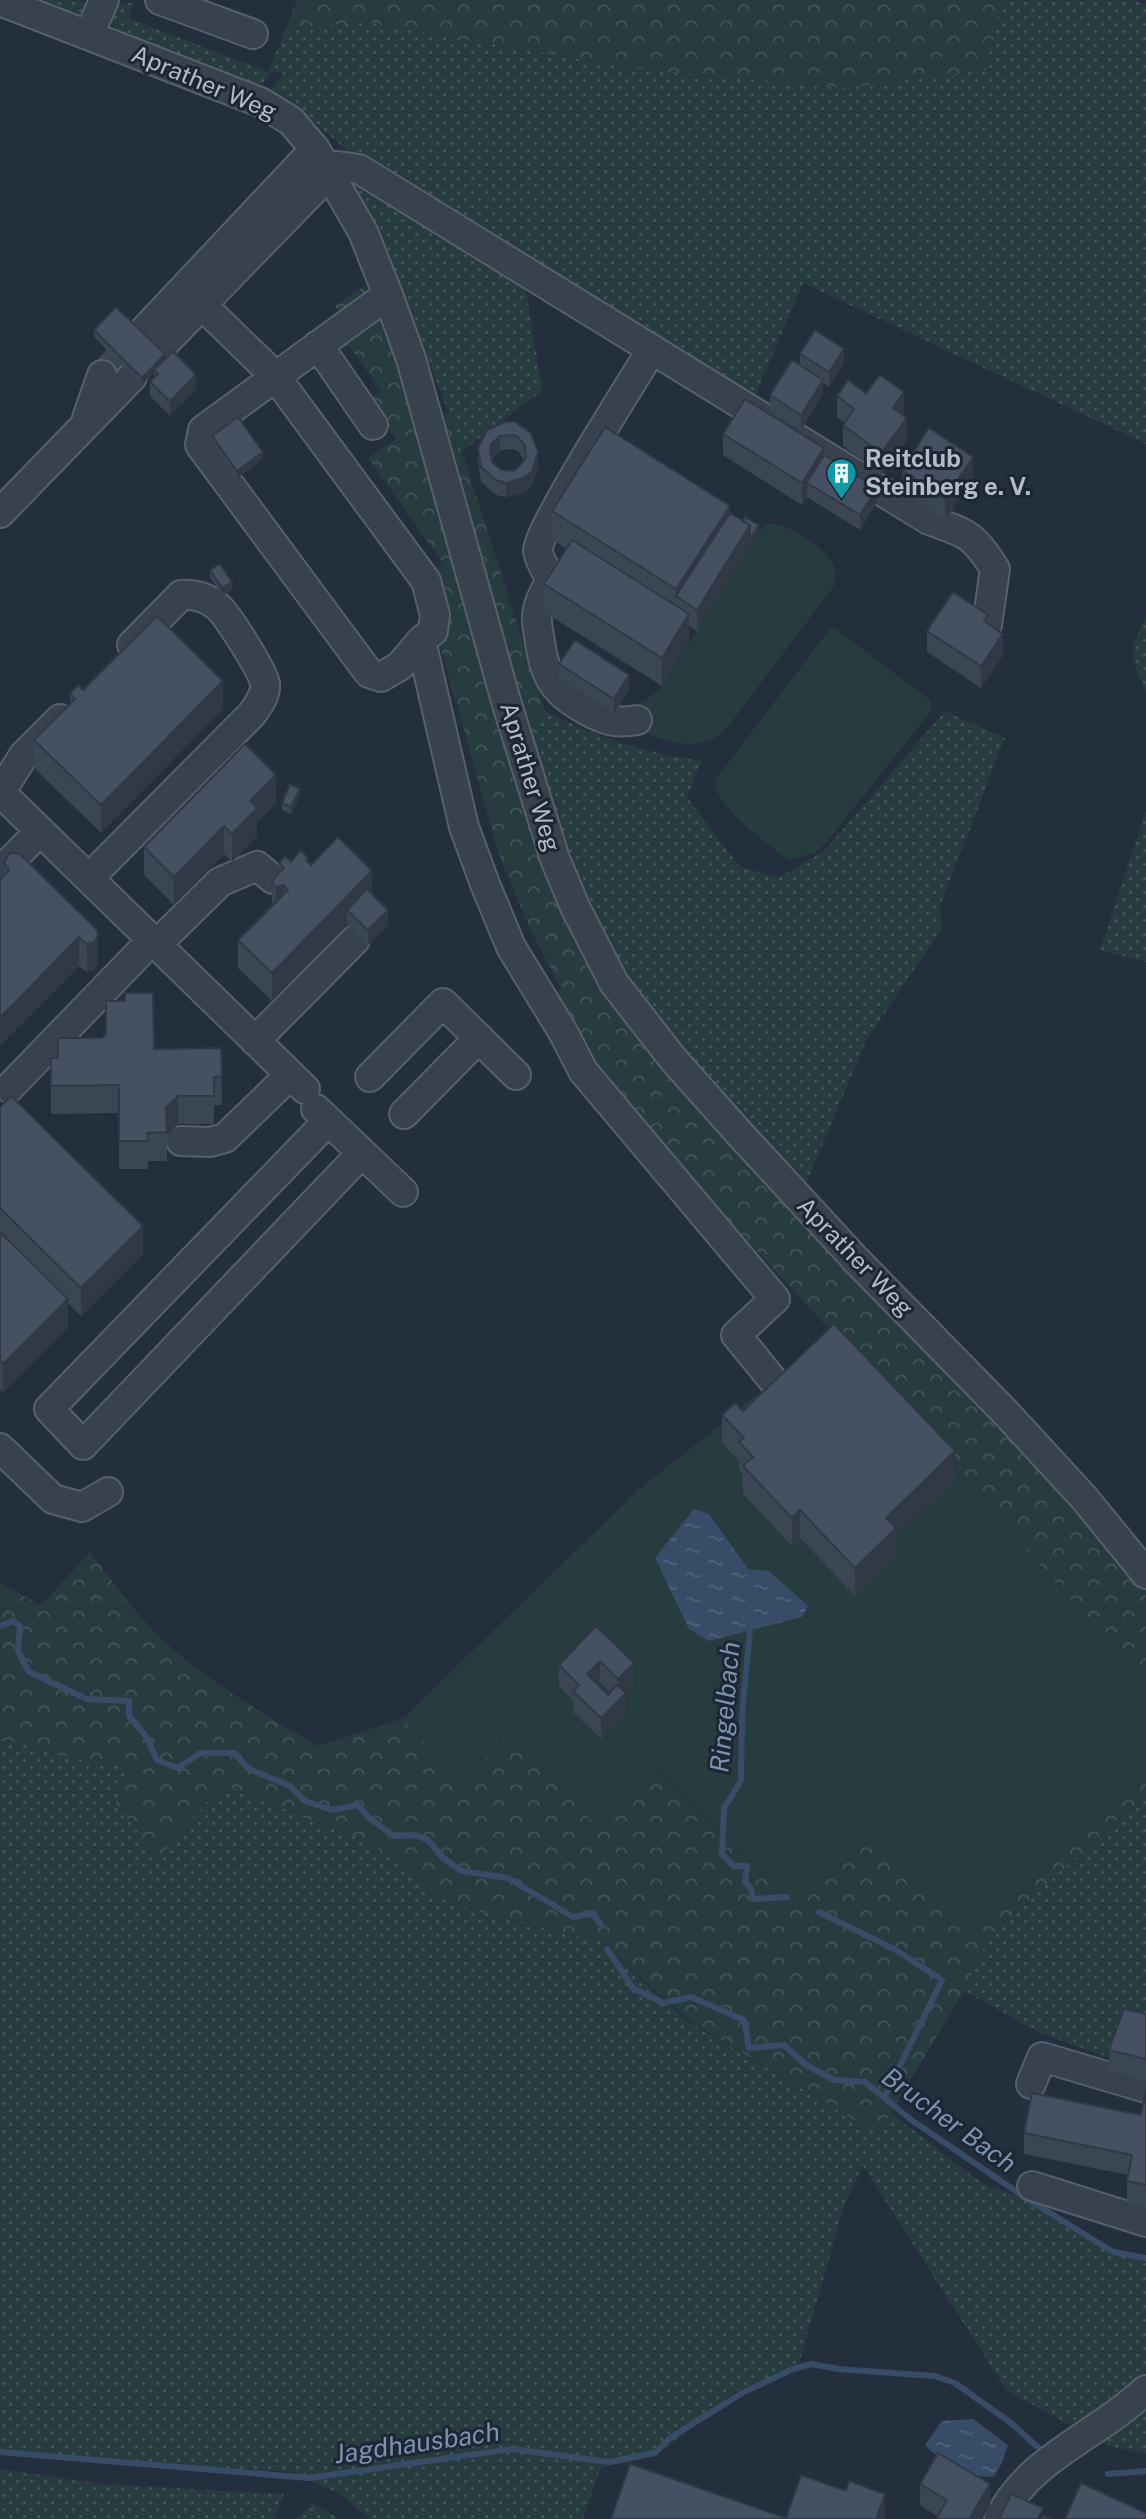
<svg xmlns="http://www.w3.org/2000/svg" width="1146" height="2519" font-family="'Public Sans',sans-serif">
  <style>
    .grass { fill: url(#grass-dots) }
    .forest { fill: url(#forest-crowns) }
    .pitch { fill: #263c3f }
    .water { fill: url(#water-ripples) }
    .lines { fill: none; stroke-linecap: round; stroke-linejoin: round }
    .stream { stroke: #394c67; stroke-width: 6 }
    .minor-tunnel { stroke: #3a4453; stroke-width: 28; stroke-dasharray: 28 14; stroke-linecap: butt }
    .minor-casing { stroke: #565f6c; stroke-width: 32 }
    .minor { stroke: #38414e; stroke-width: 28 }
    .wall { fill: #3b4654; fill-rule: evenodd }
    .shaded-wall { fill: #303945 }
    .building { fill: #455162; stroke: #303945; stroke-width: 2; fill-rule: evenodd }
    .labels { text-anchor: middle; stroke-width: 6; stroke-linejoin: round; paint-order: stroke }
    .street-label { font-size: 24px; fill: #b4bcc9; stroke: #1d2633 }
    .poi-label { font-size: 24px; font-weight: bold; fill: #b4bcc9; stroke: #1d2633; text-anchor: start }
    .water-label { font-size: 26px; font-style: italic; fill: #7c92b1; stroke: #1d2633 }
  </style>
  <defs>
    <pattern id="grass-dots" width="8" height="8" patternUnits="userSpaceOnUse" patternTransform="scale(1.75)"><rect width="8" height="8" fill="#263c3f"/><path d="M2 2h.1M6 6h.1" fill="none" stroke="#435659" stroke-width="1.8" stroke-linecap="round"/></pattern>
    <pattern id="forest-crowns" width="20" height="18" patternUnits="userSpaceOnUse" patternTransform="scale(1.75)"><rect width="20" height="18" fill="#263c3f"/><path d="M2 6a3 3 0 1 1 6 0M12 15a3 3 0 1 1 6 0" fill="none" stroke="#435659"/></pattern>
    <pattern id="water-ripples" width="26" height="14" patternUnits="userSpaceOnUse" patternTransform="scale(1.75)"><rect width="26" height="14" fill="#394c67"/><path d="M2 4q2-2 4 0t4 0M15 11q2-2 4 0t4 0" fill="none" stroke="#53647b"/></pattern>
  </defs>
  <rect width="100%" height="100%" fill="#242f3e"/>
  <!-- grass -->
  <path class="grass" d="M33 0H79L95 6 82 17 76 16Z
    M1002 0H1130L1146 4V444L803 283 753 401 362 163 293 104 270 91 284 73 269 72 260 89 120 35 114 29 110 17C114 5 122 2 133 3L128 18 268 72 286 29 365 22 646 70H985Z
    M363 180 524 276 542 391 463 451 409 310 351 188Z
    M1146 618V692C1130 654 1127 655 1146 618Z
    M545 711C596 737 645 753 702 761L687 797 739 866 778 878 823 852 945 711 1005 738 940 906 941 930 867 1039 805 1186 652 1013 611 956 561 840 529 739Z
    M1146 811V962L1100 950Z
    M0 1738 95 1764 127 1767 160 1861C180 1834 198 1804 228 1786L375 1846 430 1891 454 1905 599 1941 687 2021 878 2134 891 2113 983 2184 1021 2197 1104 2246 1146 2257V2454L1109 2446 1007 2391 863 2166 844 2206 799 2364 735 2392 662 2451 631 2462 601 2467 583 2519H369L343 2496 291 2471 173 2468 0 2451Z
    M1146 1794V2032L1116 2027 1107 2057 1040 2033 964 1991 990 1935Z
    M0 2469 101 2484 284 2494 274 2519H0Z
    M313 2503 339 2519H296Z"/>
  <!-- forest -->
  <path class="forest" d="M297 0H1002L986 70 844 88 646 70 365 22 286 29Z
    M366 285 392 345 414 419 450 414 545 711 529 739 561 840 611 956 652 1013 805 1186 958 1352 1095 1488 1146 1559V1684L831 1331 647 1132 579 1047 555 994 562 990 533 935 500 858 440 646C456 633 437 589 431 572L443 563 368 458 396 439 368 401 381 391 349 345 334 355 333 344 350 328 335 306Z
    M90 1552C114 1583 137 1616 166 1643 212 1684 265 1715 318 1746L402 1719 462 1779 509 1736 600 1828 655 1765 793 1904 874 1837 956 1923 982 1927 1146 1778V1794L990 1935 964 1991 878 2134 694 2024 599 1941 454 1905 430 1891 375 1846 228 1786C198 1804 180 1834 160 1861L116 1803 127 1767 95 1764 0 1738V1583L41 1605Z"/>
  <!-- pitch -->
  <path class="pitch" d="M771 524C790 524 830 550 835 569 836 575 835 581 834 586L730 724C726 728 722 733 718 736 695 751 661 742 641 729L636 709 642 702 660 690 759 532 765 525Z
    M832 626 929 699 932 704V710L824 845 816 852 789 860C770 846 709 803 716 779Z
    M831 1331 1146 1684V1778L982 1927 956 1924 874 1837 793 1904 656 1765 600 1829 509 1736 462 1779 402 1719 645 1484 718 1427Z"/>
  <!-- water -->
  <path class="water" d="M694 1509 709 1514 748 1569 769 1571 808 1606 802 1617 708 1641 689 1629 655 1558Z
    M973 2419 1008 2445 1002 2463 994 2476C968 2480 942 2462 925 2445L942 2421Z"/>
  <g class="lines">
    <!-- stream -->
    <path class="stream" d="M0 1626 13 1621 20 1626 18 1651 29 1672 87 1699 129 1701V1716L146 1736 157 1760 178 1768 200 1753H234L249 1769 290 1786 305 1801 332 1810 358 1805 368 1817 394 1836 415 1835 428 1840 442 1857 461 1871 508 1878 573 1917 593 1913 601 1925
      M750 1629 742 1716 741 1781 724 1808 722 1854 733 1866H747L745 1882 751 1889 753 1899 787 1897
      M819 1912 894 1949 942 1980 885 2096
      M607 1949 633 1988 663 2003 691 1997 744 2020 749 2048 784 2045 806 2065 834 2080 865 2082 910 2119 1026 2198 1113 2252 1146 2258
      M0 2452 309 2478 512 2449 609 2462 655 2453 670 2438 744 2392 793 2369 812 2364 838 2369 935 2376 955 2383 1011 2423 1041 2450
      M1108 2474 1146 2471"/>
    <!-- minor-tunnel -->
    <path class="minor-tunnel" d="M102 375 139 336"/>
    <defs>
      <path id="minor" d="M160 0 253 34
        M0 1 260 102 291 121 315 149 363 232 388 295 411 359 506 701 555 859 575 907 614 983 673 1059 739 1133 857 1261 1005 1412 1085 1499 1146 1574
        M89 35 104 0
        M324 164 359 169 929 520C968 534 973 534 995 569L987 625
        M202 305 275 376 426 581 435 615 433 631 421 641 400 666 381 677 369 673 360 661 200 445 203 430C265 385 326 339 388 295
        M139 336 315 149
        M318 345 373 425
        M155 353 329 174
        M87 418 102 375
        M0 513 132 377
        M421 641 464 827 485 884 511 947 563 1032 583 1071 775 1299 736 1335 771 1378
        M637 720C617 724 603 720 586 710 555 693 545 678 540 642 539 633 536 625 537 615 538 603 545 591 551 580 547 572 539 560 538 551 537 530 635 378 652 349
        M0 792 305 1089
        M0 793 24 755 60 719
        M0 872 40 831
        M89 878 252 714C258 705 266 696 265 684 263 671 227 614 217 606 206 597 195 594 181 595L132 645
        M156 945 220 882 257 866 273 879
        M255 1041 355 940
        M370 1077 443 1003 516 1075
        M9 1088 152 940
        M316 1109 403 1192
        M404 1114 479 1038
        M328 1121 49 1409 83 1445 362 1153
        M181 1141 210 1142 225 1138 290 1075
        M0 1448 53 1499 82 1507 108 1492
        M1031 2084 1042 2057 1146 2088
        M1032 2186 1146 2222
        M999 2519C1022 2471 1070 2447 1112 2417 1124 2409 1135 2399 1146 2390"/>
    </defs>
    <!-- minor casing -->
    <use href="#minor" class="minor-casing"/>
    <!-- minor -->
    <use href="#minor" class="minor"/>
  </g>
  <!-- wall -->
  <path class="wall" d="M94 330 165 359 196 389 170 416 150 396V382L154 377V372L142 385 94 337Z
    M800 354 844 363 829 387 823 383V394L801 430 770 410V395L800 364Z
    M866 393 904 414 903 415 907 440 881 475 843 446V425L844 422 837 417V396Z
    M515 422 538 466 532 485 525 492 506 497 496 495 481 482 478 462V448ZM512 449 518 451 524 460 518 468 513 471 501 470 492 462V459L500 450Z
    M723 434 824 455 877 502 860 530 807 497 802 505 723 455Z
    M212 436 263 459 237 478 212 443Z
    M902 470 973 478 945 520 902 491Z
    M552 511 730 513 759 532 697 631 689 626V642L662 686 544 612V584L567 549 552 539Z
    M210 570 232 590 222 595 210 577Z
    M927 631 1003 655 981 688 927 652Z
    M559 664 629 689 614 713 559 678Z
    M83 690 223 709 101 833 34 768V740L70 704V693Z
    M300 796 291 814 282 810V803Z
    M276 803 257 822V836L232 862 224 854 174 905 144 875V847Z
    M291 862H308L311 865 372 894 388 925 368 945 347 924 272 1001 238 968V940L272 905V883L279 873V863Z
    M4 863 97 930 98 964 94 970 87 972 79 966 0 1046V880L4 875Z
    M221 1048 222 1105H214V1124H178L167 1136V1161H148V1169H119V1113L51 1114V1058L154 1049Z
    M0 1107 143 1254 81 1316 68 1303V1327L3 1392 0 1389Z
    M743 1411 955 1480 896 1536V1556L855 1596 800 1538 792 1546 743 1494V1475L739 1470V1461L722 1443V1415Z
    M596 1626 634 1684 626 1693V1714L601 1739 573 1712V1701L559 1686V1665ZM600 1682 610 1692 608 1695 597 1685Z
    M1146 2014V2081L1109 2071V2050Z
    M1146 2089V2207L1127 2203V2181L1128 2175 1024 2154V2133L1141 2115Z
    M920 2484 990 2506 982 2519H936L937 2516 920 2505Z"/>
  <!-- shaded-wall -->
  <path class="shaded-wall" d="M844 349V363L829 387V372Z
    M165 354V362L154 370V372L142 385V378Z
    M196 375V389L170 416V401Z
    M823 380V394L801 430V415Z
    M904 392V414L893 429V408Z
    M907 418V440L881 475V453Z
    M500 436V450L491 459 490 450 491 444Z
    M824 448V470L807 483V497L802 505V483Z
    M263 452V459L237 478V471Z
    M538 452V466L532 485 525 492 506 497V483Z
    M973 457V478L945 520V499Z
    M877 488V502L860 530V515Z
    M730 506V534L676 596V589Z
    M750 525H759V532L697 631V610Z
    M232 582V590L222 595V588Z
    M689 614V642L662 686V658Z
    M1003 634V655L981 688V666Z
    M629 675V689L614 713V699Z
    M223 681V709L101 833V805Z
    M276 775V803L257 822V836L232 862V834L250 801Z
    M300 789V796L291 814V807Z
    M224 826V854L174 905V877Z
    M372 871V899L347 910V924L272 1001V973Z
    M284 885V913L276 916V887Z
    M388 910V925L368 945V930Z
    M98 936V964L94 970 87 972V944Z
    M79 937V966L0 1046V1018Z
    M178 1096V1124L167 1136 166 1108Z
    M143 1226V1254L81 1316V1288Z
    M68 1299V1327L3 1392V1364Z
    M955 1451V1480L896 1536V1556L855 1596V1568L886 1518Z
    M800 1510V1538L792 1546V1518Z
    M600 1661V1682L587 1696V1674Z
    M634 1663V1684L626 1693V1714L601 1739V1718L618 1700V1679Z
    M990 2484V2506L982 2519H969Z
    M885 2494V2519H876Z"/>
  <!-- building -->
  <path class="building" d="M116 307 165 354 142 378 94 330Z
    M815 330 844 349 829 372 800 354Z
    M173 351 196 375 170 401 150 382 158 374 154 370Z
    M792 360 823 380 801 415 770 395Z
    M880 375 904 392 893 408 907 418 881 453 843 425 854 409 837 396 848 380 866 393Z
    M745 399 824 448 802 483 723 434Z
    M238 417 263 452 237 471 212 436Z
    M505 422H515L531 433 538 452 532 471 525 477 506 483 496 480 481 467 478 448 487 430ZM512 435 518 437 525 446 526 458 518 468 513 471 501 470 492 462 490 450 491 444 500 436Z
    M605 427 730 506 676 589 552 511Z
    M929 428 973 457 945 499 902 470Z
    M824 455 877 488 860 515 807 483Z
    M730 513 750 525 697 610 676 596Z
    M745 517 759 525 750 539V525L743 521Z
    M572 540 689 614 662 658 544 584Z
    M220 564 232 582 222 588 210 570Z
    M953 592 988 615 984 621 1003 634 981 666 927 631Z
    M157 616 223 681 101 805 34 740 75 699 70 693 78 685 83 690Z
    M575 640 629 675 614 699 559 664Z
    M245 744 276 775 250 801 257 808 232 834 224 826 174 877 144 847Z
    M290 784 300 789 291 807 282 803Z
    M338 837 372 871 272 973 238 940 288 890 284 885 276 887 272 883 275 877 284 868 279 863 285 856 291 862 301 850 308 858 306 860 311 865Z
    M10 853 20 854 97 930 98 936 94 942 87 944 79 937 0 1018V880L9 870 4 863Z
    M367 889 388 910 368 930 347 910Z
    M125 993H153L154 1049 221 1048 222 1076 214 1077V1096H178L166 1108 167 1132 147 1133 148 1141H119V1085L51 1086V1058H58V1038H102L106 1034V1001H125Z
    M11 1096 143 1226 81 1288 0 1208V1107Z
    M0 1232 68 1299 3 1364 0 1361Z
    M834 1324 955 1451 886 1518 896 1528 855 1568 800 1510 792 1518 743 1466 753 1457 739 1442 744 1438 722 1415 735 1403 743 1411Z
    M596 1626 634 1663 618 1679 600 1661 587 1674 608 1695 617 1685 626 1693 601 1718 573 1691 579 1685 559 1665Z
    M1124 2009 1146 2014V2059L1109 2050Z
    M1146 2089V2185L1127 2181 1132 2155 1024 2133 1032 2093 1141 2115Z
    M938 2453 990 2484 969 2519H936L947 2500 920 2484Z
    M630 2464 786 2518 801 2475 846 2491 849 2481 885 2494 876 2519H611Z
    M1081 2483 1146 2513V2519H1065Z
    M1011 2494 1043 2508 1038 2519H999Z
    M1043 2515 1051 2519H1041Z"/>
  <!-- icons -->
  <defs>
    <symbol id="building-pin" viewBox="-11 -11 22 30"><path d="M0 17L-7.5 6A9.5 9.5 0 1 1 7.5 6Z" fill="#0f9aa8" stroke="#1d2633"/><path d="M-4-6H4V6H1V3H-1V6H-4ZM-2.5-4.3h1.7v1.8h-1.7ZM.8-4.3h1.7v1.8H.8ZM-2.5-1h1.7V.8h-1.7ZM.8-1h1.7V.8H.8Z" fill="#fff"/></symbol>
  </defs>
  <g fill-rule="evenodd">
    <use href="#building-pin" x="824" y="456" width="35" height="47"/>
  </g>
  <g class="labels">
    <!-- street labels -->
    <g class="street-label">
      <text transform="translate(204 83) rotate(23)" y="8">Aprather Weg</text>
      <text transform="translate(530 777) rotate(73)" y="8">Aprather Weg</text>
      <text transform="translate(855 1257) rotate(46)" y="8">Aprather Weg</text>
    </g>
    <!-- poi labels -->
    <g class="poi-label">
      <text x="865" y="467">Reitclub<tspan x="865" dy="28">Steinberg e. V.</tspan></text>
    </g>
    <!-- water labels -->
    <g class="water-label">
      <text transform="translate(725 1707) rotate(-85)" y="9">Ringelbach</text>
      <text transform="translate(949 2120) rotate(36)" y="9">Brucher Bach</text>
      <text transform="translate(417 2443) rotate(-8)" y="9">Jagdhausbach</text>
    </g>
  </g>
</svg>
